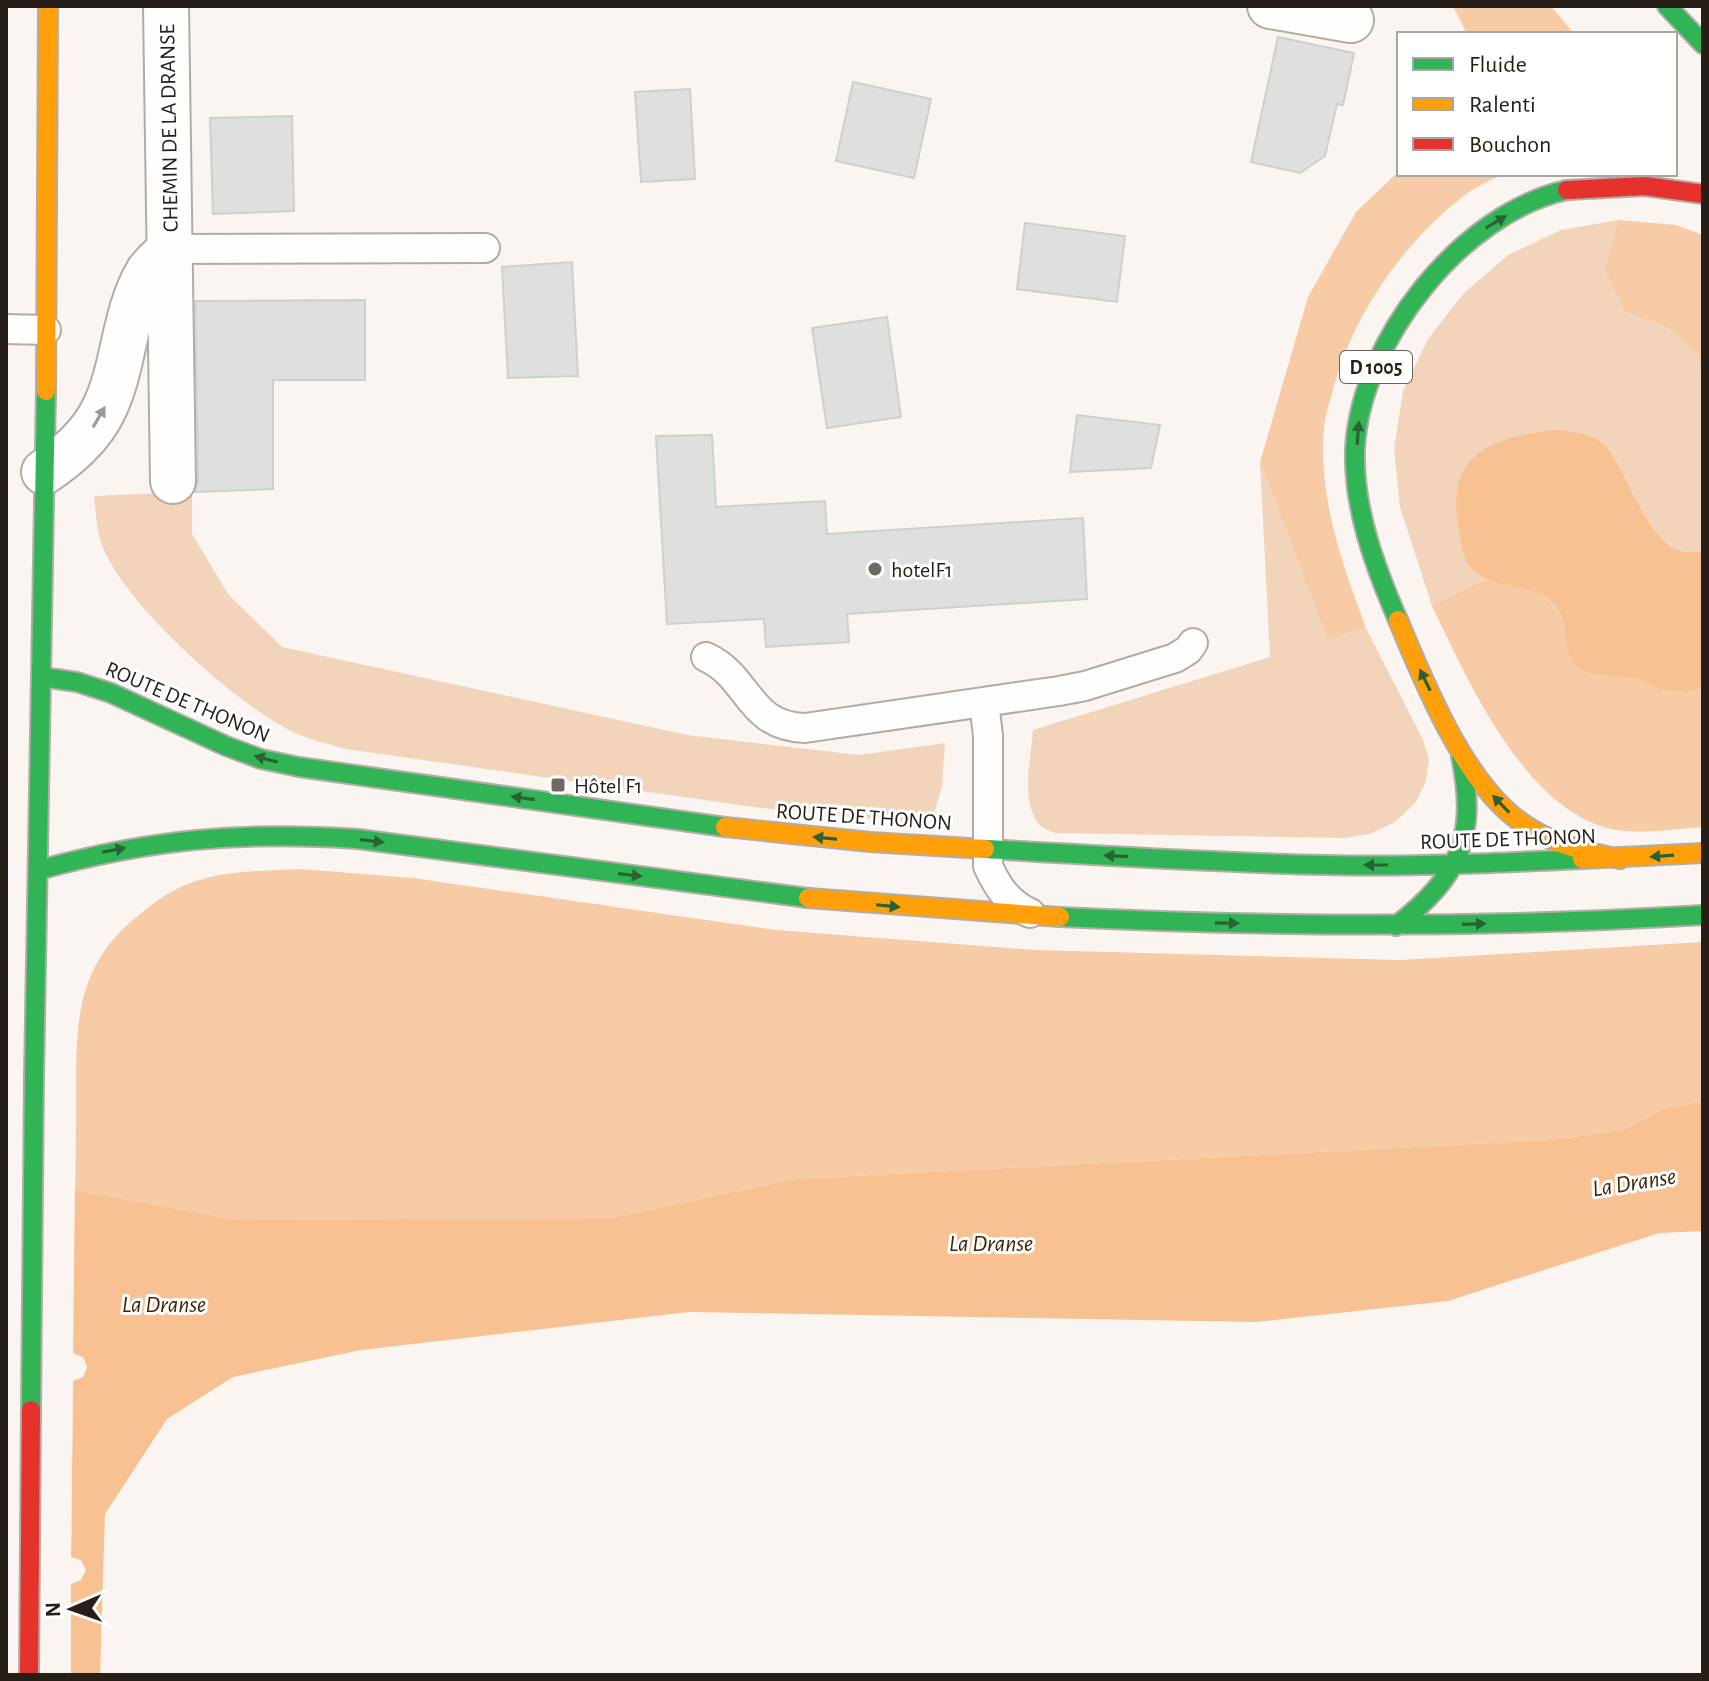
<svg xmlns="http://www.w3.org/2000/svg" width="1709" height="1681" font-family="'Alegreya Sans',sans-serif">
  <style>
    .green { fill: #f2d4bb }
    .forest { fill: #f7cba5 }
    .water { fill: #f8c192 }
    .pier { fill: #faf5f1 }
    .building { fill: #dde0de; stroke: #cdd1ce; stroke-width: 2 }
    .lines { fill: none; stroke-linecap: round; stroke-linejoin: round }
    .lane-casing { stroke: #b2aca7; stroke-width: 32 }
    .street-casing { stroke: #b2aca7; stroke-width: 48 }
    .fast-casing { stroke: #b2aca7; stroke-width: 22 }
    .slow-casing { stroke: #b2aca7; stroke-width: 22 }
    .jam-casing { stroke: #b2aca7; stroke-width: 22 }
    .lane { stroke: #fefefd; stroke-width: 28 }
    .street { stroke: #fefefd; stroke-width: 44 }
    .fast { stroke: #30b455; stroke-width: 18 }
    .slow { stroke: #ff9f0a; stroke-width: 18 }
    .jam { stroke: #e5322d; stroke-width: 18 }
    .oneway { fill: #2a6233 }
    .oneway2 { fill: #9d9996 }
    .poi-dot { fill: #706963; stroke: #fff; stroke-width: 3 }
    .labels { text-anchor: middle; stroke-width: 6; stroke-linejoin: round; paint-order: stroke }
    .shield { fill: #fff; stroke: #67625d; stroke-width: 2 }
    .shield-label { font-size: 20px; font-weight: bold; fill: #261e17 }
    .street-label { font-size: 22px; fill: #261e17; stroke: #fff }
    .poi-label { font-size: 22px; fill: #261e17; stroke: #fff; text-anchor: start }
    .water-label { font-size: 24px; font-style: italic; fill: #412406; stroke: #fff }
  </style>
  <rect width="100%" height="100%" fill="#faf5f1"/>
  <!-- green -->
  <path class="green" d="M1618 220 1604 269 1625 313 1667 327 1697 355 1703 381V687L1660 690 1638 679 1594 674 1569 652 1566 623 1486 579 1432 606 1400 507 1394 449 1403 391 1428 339 1464 293 1508 255 1561 230Z
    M1260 462 1327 640 1366 628 1423 740 1429 760 1426 781 1416 802 1395 822 1370 834 1345 838 1055 833C1050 831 1043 829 1039 824 1020 801 1031 758 1033 730L1270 657Z
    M192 492V534L228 594 282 647 687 735 859 755 945 743 942 787 935 810 915 823 761 808 346 749C328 744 309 740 293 732 237 705 117 599 100 539 96 526 96 510 94 496Z"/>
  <!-- forest -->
  <path class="forest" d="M1453 6H1551L1574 34H1467Z
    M1399 171V174H1504C1492 180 1477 186 1466 194 1404 242 1355 311 1334 386 1331 399 1325 414 1324 427 1318 497 1342 563 1366 628L1327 640 1260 462 1308 297 1356 212Z
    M1618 220 1676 225 1703 235V382L1697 355 1667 327 1625 313 1604 269Z
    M1486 579C1540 593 1562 591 1569 652L1594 674 1638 679 1660 690 1688 692 1703 687V827C1673 829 1641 835 1611 829 1523 808 1468 680 1432 606Z
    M300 869 413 878 776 930 1035 950 1400 960 1703 942V1101L1662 1109 1622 1130 1551 1140 795 1179 611 1218 237 1220 75 1190C76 1157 76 1124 76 1092 76 1015 78 961 144 911 162 896 181 885 203 879 234 870 269 871 300 869Z"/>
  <!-- water -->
  <path class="water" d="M1554 430C1573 432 1592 432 1606 447 1632 476 1652 569 1703 550V687L1688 692 1660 690 1638 679 1594 674 1578 669C1575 664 1571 658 1569 653 1563 635 1568 617 1552 602 1531 582 1494 590 1473 570 1463 561 1462 544 1459 531 1444 454 1490 438 1554 430Z
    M1703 1101V1231L1659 1233 1448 1301 1256 1322 689 1312 361 1350 233 1377 167 1419 105 1514 100 1675H6L71 1584 81 1580 86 1570 81 1560 71 1557 73 1381 83 1377 87 1367 83 1357 73 1353 6 1181 75 1190 237 1220 611 1218 795 1179 1551 1140 1622 1130 1662 1109Z"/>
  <!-- pier -->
  <path class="pier" d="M6 1177 75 1186 73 1357 6 1356Z
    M6 1376H73L71 1561 6 1560Z
    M6 1580H71V1675H6Z"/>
  <!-- building -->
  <path class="building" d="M1278 37 1354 53 1343 105 1337 104 1325 156 1300 173 1251 162Z
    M853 82 931 99 914 178 836 161Z
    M690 89 695 179 641 182 635 92Z
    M292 116 294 211 213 214 210 118Z
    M1025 223 1125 236 1117 302 1017 289Z
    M572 262 578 376 508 378 502 267Z
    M365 300V380H273V489L195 492 198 481 195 301Z
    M887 317 901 417 827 428 812 328Z
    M1077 415 1160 425 1151 468 1070 472Z
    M712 435 716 507 825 501 827 534 1083 518 1087 599 847 614 849 642 766 647 764 619 667 624 656 436Z"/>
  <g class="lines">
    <defs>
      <path id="lane" d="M170 249 485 248
        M6 329 46 330
        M706 657C750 677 747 726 805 728L1059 691 1085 686 1175 658 1188 650 1193 643
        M984 702 988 736V866C998 888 1009 904 1030 913"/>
      <path id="street" d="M166 6 173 481
        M1270 6 1351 20
        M44 472C69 455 91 436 104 409 125 366 123 314 148 272 154 264 163 256 170 249"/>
      <path id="fast" d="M1667 6 1703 44
        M1398 620C1375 567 1353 508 1355 449 1360 342 1461 213 1567 190
        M42 677 77 682 111 693 226 746 261 759 299 767 725 827
        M985 849C1099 855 1212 863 1326 865 1412 867 1497 863 1582 859
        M39 870C150 839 244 831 358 839L808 898
        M1060 917C1274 927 1489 928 1703 915
        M1396 926C1461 875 1477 837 1461 756
        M31 1410 34 1077 46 391"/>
      <path id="slow" d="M46 391 48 6
        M1398 620C1425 684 1464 783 1522 823 1551 844 1586 852 1620 859
        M725 827 870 842 985 849
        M1582 859 1703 853
        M808 898 1060 917"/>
      <path id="jam" d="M1567 190 1645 186 1703 194
        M29 1675 31 1410"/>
    </defs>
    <!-- lane casing -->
    <use href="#lane" class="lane-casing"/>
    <!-- street casing -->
    <use href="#street" class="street-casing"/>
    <!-- fast casing -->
    <use href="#fast" class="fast-casing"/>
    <!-- slow casing -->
    <use href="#slow" class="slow-casing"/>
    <!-- jam casing -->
    <use href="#jam" class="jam-casing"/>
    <!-- lane -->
    <use href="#lane" class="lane"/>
    <!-- street -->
    <use href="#street" class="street"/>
    <!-- fast -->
    <use href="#fast" class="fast"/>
    <!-- slow -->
    <use href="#slow" class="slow"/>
    <!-- jam -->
    <use href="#jam" class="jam"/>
  </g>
  <!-- one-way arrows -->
  <defs><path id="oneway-solid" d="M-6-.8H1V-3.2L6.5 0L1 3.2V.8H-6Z" transform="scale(2)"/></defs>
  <g class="oneway">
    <use href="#oneway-solid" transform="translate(1496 222) rotate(-31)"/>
    <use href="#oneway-solid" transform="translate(1358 433) rotate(-86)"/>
    <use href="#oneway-solid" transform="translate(1425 680) rotate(-116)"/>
    <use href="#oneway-solid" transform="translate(266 759) rotate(-165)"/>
    <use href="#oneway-solid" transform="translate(523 798) rotate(-172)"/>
    <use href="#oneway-solid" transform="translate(1501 804) rotate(-134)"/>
    <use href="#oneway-solid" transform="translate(825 838) rotate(-175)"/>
    <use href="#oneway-solid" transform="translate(372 841) rotate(7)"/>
    <use href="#oneway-solid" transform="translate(114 850) rotate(-11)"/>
    <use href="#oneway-solid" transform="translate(1116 856) rotate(-177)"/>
    <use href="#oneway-solid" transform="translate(1662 856) rotate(176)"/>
    <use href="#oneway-solid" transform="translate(1376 865) rotate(180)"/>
    <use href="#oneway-solid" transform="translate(630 875) rotate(7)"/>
    <use href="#oneway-solid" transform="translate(888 906) rotate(6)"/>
    <use href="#oneway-solid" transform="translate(1227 923) rotate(1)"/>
    <use href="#oneway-solid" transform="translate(1474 924) rotate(-2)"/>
  </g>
  <use class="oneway2" href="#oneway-solid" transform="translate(99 417) rotate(-60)"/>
  <!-- markers -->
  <g class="poi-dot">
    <circle cx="875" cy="569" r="8"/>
    <rect x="550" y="777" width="16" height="16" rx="4"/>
  </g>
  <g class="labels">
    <!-- shield labels -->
    <rect class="shield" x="1340" y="351" width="72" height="32" rx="6"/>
    <g class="shield-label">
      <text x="1376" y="374">D 1005</text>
    </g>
    <!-- street labels -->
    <g class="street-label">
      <text transform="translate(168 128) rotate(-91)" y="8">CHEMIN DE LA DRANSE</text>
      <text transform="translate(188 701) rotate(23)" y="8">ROUTE DE THONON</text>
      <text transform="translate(864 816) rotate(4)" y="8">ROUTE DE THONON</text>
      <text transform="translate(1508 838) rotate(-2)" y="8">ROUTE DE THONON</text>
    </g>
    <!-- poi labels -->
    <g class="poi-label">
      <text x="891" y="577">hotelF1</text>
      <text x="574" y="793">Hôtel F1</text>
    </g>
    <!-- water labels -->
    <g class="water-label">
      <text transform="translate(1634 1182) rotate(-9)" y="8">La Dranse</text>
      <text x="991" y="1251">La Dranse</text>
      <text x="164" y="1312">La Dranse</text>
    </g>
  </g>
  <!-- border -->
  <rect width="1709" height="1681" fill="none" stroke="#261e17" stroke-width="16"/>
  <!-- legend -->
  <rect x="1397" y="32" width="280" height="144" fill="#ffffff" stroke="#a8a5a2" stroke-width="2"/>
  <rect x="1413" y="58" width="40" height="12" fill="#30b455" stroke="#a8a5a2" stroke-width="2"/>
  <text x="1469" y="72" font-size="24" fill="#261e17">Fluide</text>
  <rect x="1413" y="98" width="40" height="12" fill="#ff9f0a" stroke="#a8a5a2" stroke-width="2"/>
  <text x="1469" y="112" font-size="24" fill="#261e17">Ralenti</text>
  <rect x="1413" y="138" width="40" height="12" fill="#e5322d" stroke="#a8a5a2" stroke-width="2"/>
  <text x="1469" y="152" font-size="24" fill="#261e17">Bouchon</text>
  <!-- north arrow -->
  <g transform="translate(72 1609) rotate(268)" stroke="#ffffff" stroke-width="6" paint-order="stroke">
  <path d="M0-6L14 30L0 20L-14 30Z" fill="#261e17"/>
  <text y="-12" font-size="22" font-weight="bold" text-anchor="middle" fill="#261e17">N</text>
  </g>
</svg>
